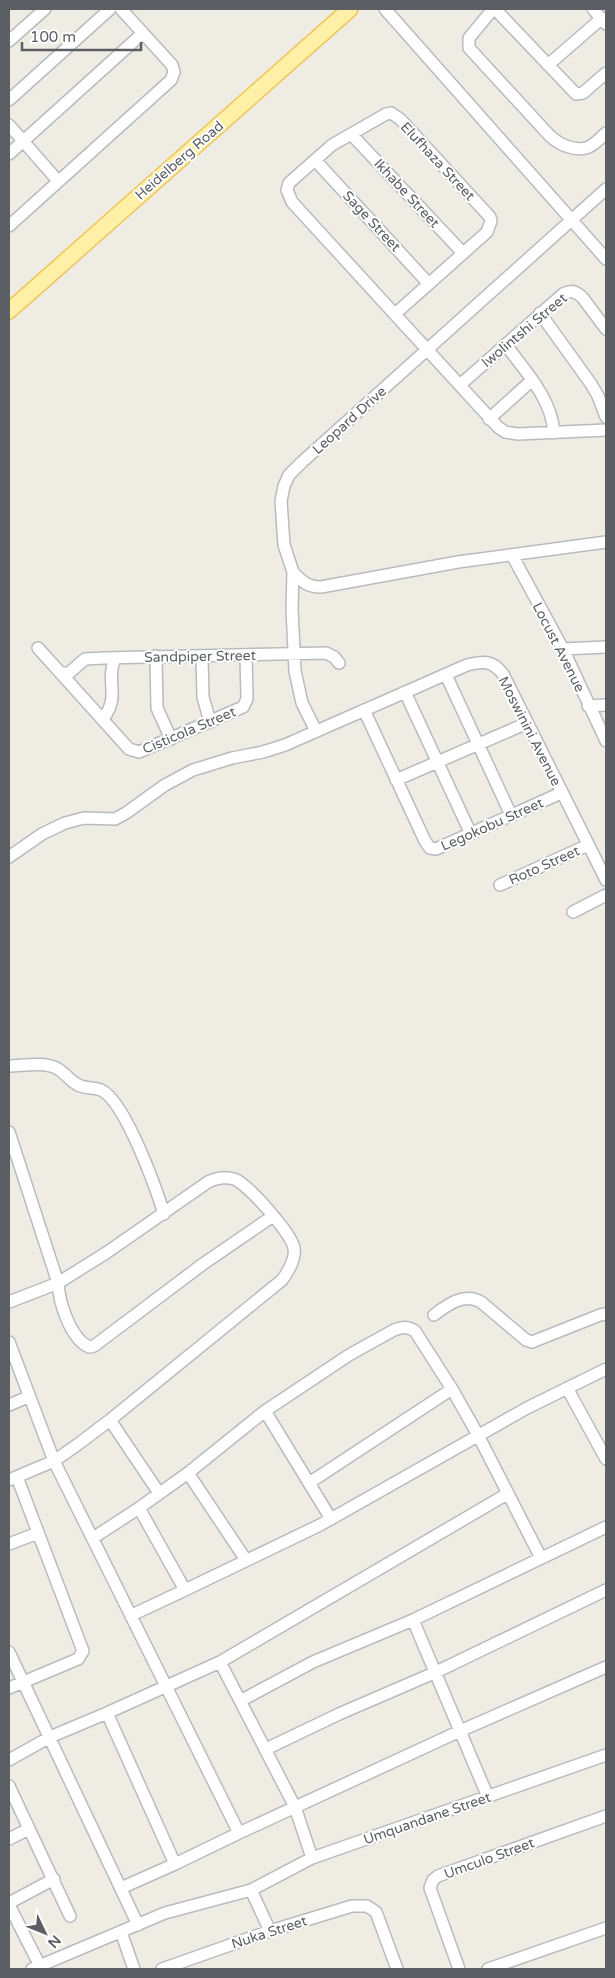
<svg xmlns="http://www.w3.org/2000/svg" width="615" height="1978" font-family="'Varela Round',sans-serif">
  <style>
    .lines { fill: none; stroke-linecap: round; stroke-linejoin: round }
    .minor-casing { stroke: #b8bbc0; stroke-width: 14 }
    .major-casing { stroke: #f1c559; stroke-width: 18 }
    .minor { stroke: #fff; stroke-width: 11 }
    .major { stroke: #fff0a7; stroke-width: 15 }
    .labels { text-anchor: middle; stroke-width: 4; stroke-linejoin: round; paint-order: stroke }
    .street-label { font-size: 14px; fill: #5b5f64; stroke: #fff }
  </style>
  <rect width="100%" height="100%" fill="#eeece3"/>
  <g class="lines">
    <defs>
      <path id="minor" d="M385 9 606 259
        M493 9 469 38V48L549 135C558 144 573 151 586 148 594 146 600 138 606 133
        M495 9 576 94 583 93 606 73
        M593 9 606 24
        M9 41 45 9
        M548 65 602 18
        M9 100 110 9
        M9 125 58 181
        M351 134 462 252
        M9 154 143 33
        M315 160 428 283
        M9 226 171 80 174 72 172 65 121 9
        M540 313 591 384 598 396 606 417
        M395 314 487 232 491 221 490 217 400 119 391 113 386 114 332 145 289 183 287 190 292 202 498 427 505 432 518 434 606 430
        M506 345C525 371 552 399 554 433
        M460 385 563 294C571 290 575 291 582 297L606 329
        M489 419 531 381
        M512 555 563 649 606 741
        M293 572C302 582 308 587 321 587L458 562 606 542
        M38 648 129 749 139 752 243 707 247 699 246 655
        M563 649 606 647
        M156 656 157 708 171 739
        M202 657 203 697 210 722
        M63 673H69L85 659 104 658 326 653 334 657 339 663
        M446 675 511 815
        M405 692 470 832
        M588 706 606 705
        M364 710 425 841 430 848 436 849 561 793
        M103 719C121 695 105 683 115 658
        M316 731 302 703 295 671 292 609 293 572 284 545 281 501 284 486 289 475 302 462 606 189
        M396 780 527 723
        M9 857 42 834 65 823 84 818 115 819 126 813 165 785 193 770 232 758 263 752 285 745 467 665C483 661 492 660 503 674L606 880
        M500 885 588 845
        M573 912 606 895
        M9 1066C23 1066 45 1061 58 1069 65 1073 70 1081 78 1085 86 1089 94 1087 101 1090 125 1101 156 1188 164 1214
        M9 1132 58 1283 106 1253 208 1182C216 1178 224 1176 234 1179 247 1183 292 1234 294 1248 296 1258 288 1272 282 1280L110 1420 77 1445 54 1461 9 1480
        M9 1302 58 1283C59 1302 70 1338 89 1347L94 1346 203 1264 273 1216
        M434 1315C447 1305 464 1292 481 1302L526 1340 532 1342 600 1315 606 1314
        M9 1342 54 1461 239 1833 460 1731 606 1667
        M567 1388 606 1459
        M9 1405 28 1397
        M265 1411 349 1355 394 1330C402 1327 407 1326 415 1331L452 1389 478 1435 541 1558
        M110 1420 159 1493
        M188 1473 246 1560
        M309 1483 331 1519
        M139 1508 188 1473 265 1411 309 1483 452 1389
        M93 1538 139 1508 185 1590 132 1615
        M9 1544 38 1533
        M185 1590 320 1525 527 1408 606 1369
        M9 1652 138 1925
        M220 1662 295 1807 312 1858
        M9 1688 78 1659 83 1651 17 1477
        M240 1701 313 1662 413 1620
        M107 1713 220 1662 507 1494
        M266 1749 339 1714 434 1673 606 1590
        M9 1760 50 1737 107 1713 175 1864 121 1888
        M9 1786 70 1916
        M488 1797 413 1620 606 1527
        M9 1839 29 1829
        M175 1864 239 1833
        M9 1903 54 1879
        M9 1905 40 1966
        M270 1931 251 1890 312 1858 606 1755
        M121 1932 134 1969
        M32 1969 165 1913 251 1890
        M162 1969 270 1931 352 1906H367L376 1912 397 1969
        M459 1969 430 1888 433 1880 438 1876 606 1816
        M488 1969 606 1928"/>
      <path id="major" d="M9 311 350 9"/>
    </defs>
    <!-- minor casing -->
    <use href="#minor" class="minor-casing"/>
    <!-- major casing -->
    <use href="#major" class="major-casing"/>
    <!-- minor -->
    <use href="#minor" class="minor"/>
    <!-- major -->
    <use href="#major" class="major"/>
  </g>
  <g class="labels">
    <!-- street labels -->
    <g class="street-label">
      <text transform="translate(179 160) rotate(-41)" y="5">Heidelberg Road</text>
      <text transform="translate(438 161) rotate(47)" y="5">Elufhaza Street</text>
      <text transform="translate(407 193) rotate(47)" y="5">Ikhabe Street</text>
      <text transform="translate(372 221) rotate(47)" y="5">Sage Street</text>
      <text transform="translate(524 330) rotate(-40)" y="5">Iwolintshi Street</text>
      <text transform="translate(349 420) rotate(-42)" y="5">Leopard Drive</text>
      <text transform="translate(559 647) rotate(63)" y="5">Locust Avenue</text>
      <text transform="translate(200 656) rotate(-1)" y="5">Sandpiper Street</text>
      <text transform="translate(189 730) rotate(-23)" y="5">Cisticola Street</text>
      <text transform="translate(530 731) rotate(63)" y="5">Moswinini Avenue</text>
      <text transform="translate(492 824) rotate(-24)" y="5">Legokobu Street</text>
      <text transform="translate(544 865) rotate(-24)" y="5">Roto Street</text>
      <text transform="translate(427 1818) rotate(-19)" y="5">Umquandane Street</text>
      <text transform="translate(489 1858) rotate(-20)" y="5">Umculo Street</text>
      <text transform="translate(269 1932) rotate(-18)" y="5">Nuka Street</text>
    </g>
  </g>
  <!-- border -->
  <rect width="615" height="1978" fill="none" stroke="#5b5f64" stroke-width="20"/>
  <!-- north arrow -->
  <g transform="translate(45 1933) rotate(133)" stroke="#ffffff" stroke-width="4" paint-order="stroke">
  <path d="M0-4L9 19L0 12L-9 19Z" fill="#5b5f64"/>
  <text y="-8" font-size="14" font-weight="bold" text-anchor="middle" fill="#5b5f64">N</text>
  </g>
  <!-- scale -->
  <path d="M22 42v8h119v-8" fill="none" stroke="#5b5f64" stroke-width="2.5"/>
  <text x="30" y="42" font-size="15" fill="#5b5f64" stroke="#ffffff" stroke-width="4" paint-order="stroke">100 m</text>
</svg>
